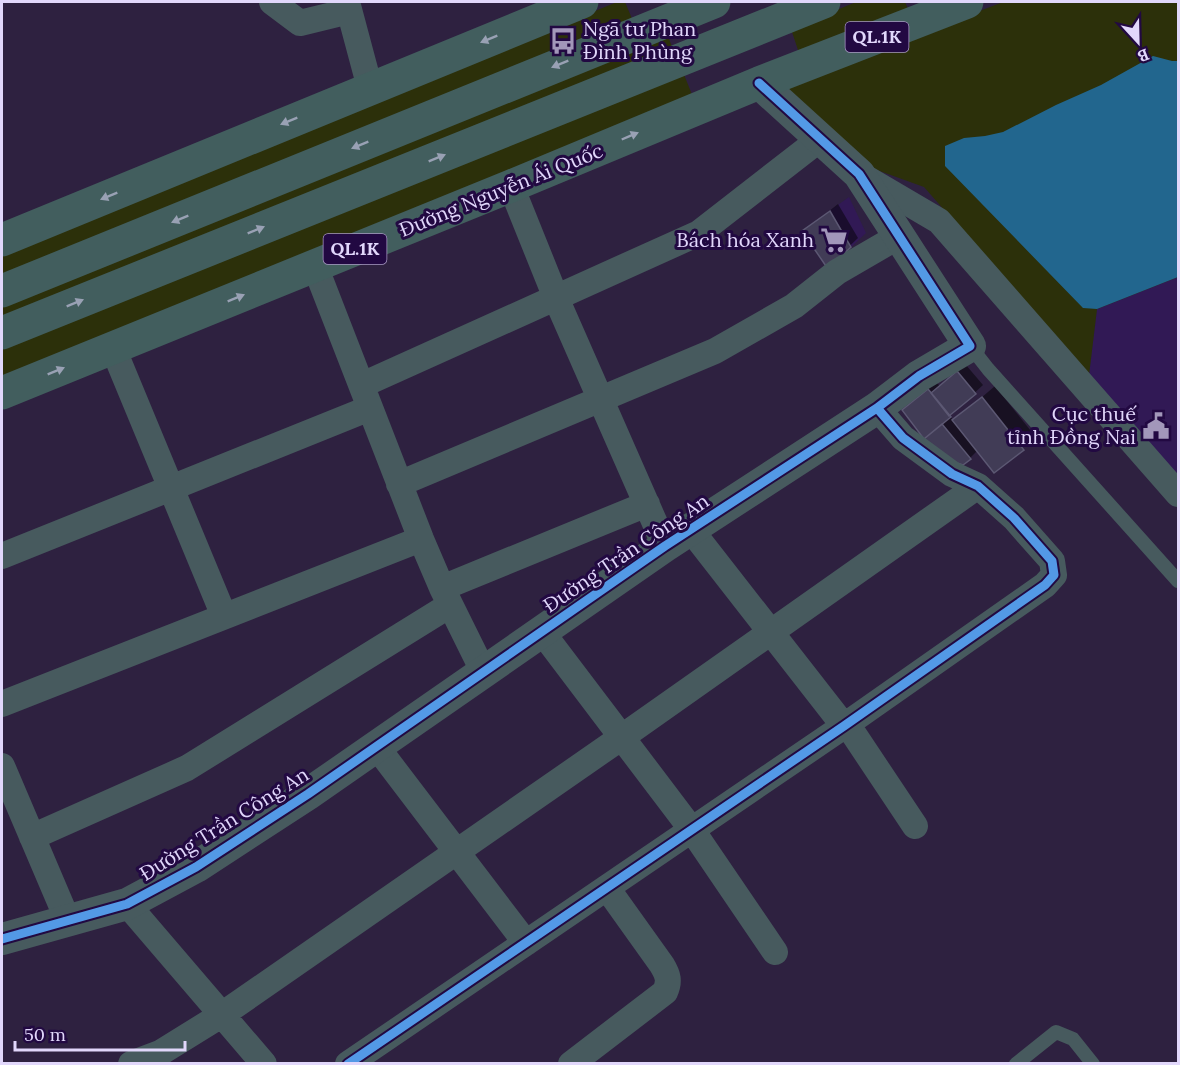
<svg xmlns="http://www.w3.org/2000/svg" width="1180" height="1065" font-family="Lora,serif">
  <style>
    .built { fill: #311955 }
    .green { fill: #2c300a }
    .water { fill: #22668e }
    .shadow { fill: #0007 }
    .building { fill: #413c56; stroke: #5c5873; stroke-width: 1.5 }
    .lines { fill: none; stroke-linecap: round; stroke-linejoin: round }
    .service { stroke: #475a5e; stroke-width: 14 }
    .minor { stroke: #475a5e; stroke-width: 26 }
    .tertiary { stroke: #475a5e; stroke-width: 32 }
    .primary { stroke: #425e5e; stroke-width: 33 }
    .cycleway-casing { stroke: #220942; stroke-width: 13 }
    .cycleway { stroke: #5399e6; stroke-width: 9 }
    .oneway { fill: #99a1b4 }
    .labels { text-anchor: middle; stroke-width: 6; stroke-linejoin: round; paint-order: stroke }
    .shield { fill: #220942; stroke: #a899c4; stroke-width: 1.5 }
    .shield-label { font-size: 18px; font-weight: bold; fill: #e1d7fb }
    .poi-label { font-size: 20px; fill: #e1d7fb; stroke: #220942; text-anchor: end }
    .street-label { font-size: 20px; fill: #e1d7fb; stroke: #220942 }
  </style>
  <rect width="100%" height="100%" fill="#2e2140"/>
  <!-- built -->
  <path class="built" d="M849 197 866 233 828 269 802 231Z
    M1178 277V477L1089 375 1097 309Z"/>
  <!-- green -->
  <path class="green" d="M617 2H625L633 21 2 277V254Z
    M856 2H905L909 11 799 53 791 29Z
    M1003 2H1178V277L1097 309 1089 375 924 187 863 165 782 88Z
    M667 34 673 49 2 319V305Z
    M683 72 693 97 2 380V346Z"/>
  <!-- water -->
  <path class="water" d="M1153 56 1172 61H1178V277L1097 309 1083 308 945 166V146L964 138 985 136 1003 132 1056 105 1101 85Z"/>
  <!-- shadow -->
  <path class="shadow" d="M838 204 858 238 828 267 804 231Z
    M966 365 983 385 950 416 954 421 995 386 1035 436 994 471 978 450 970 458 911 403 936 382 940 386Z"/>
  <!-- building -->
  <path class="building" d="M830 211 851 247 828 269 802 231Z
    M957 371 976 394 949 416 931 393Z
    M928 389 951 417 924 439 902 410Z
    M982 397 1024 450 994 473 952 420Z
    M942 424 971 459 963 465 954 462 924 439Z"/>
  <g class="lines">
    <!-- service -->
    <path class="service" d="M970 346 988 369 1178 581
      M1016 1064 1056 1032 1073 1039 1093 1064"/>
    <!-- minor -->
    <path class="minor" d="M272 2 300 23 349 11
      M347 2 370 88
      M859 174 939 221 1178 494
      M511 186 556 298 665 546
      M315 266 421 539 442 588 484 673
      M113 348 224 616
      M362 385 699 233 820 139
      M399 484 715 351 794 306 837 272 899 236
      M691 530 844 726
      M2 556 370 408
      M442 588 647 504
      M542 632 692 830 775 952
      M2 704 421 539
      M847 724 915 826
      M376 746 526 943
      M2 766 68 921
      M32 837 187 768 450 605
      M127 904 264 1064
      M131 1064 160 1053 223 1014 622 737 978 486
      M348 1064 844 726 1045 585 1054 575 1052 561 1014 518 978 486 952 474 903 438 877 408
      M571 1064 665 992C670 981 668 975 662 965L607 888"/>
    <!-- tertiary -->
    <path class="tertiary" d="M2 939 127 904 196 867 308 794 665 546 877 408 919 376 970 346 859 174 759 83"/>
    <!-- primary -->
    <path class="primary" d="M2 240 582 2
      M2 291 714 2
      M2 333 824 2
      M2 393 511 186 759 83 967 2"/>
    <defs>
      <path id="cycleway" d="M2 939 127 904 196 867 308 794 665 546 877 408 919 376 970 346 859 174 759 83
        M348 1064 844 726 1045 585 1054 575 1052 561 1014 518 978 486 952 474 903 438 877 408"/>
    </defs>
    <!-- cycleway casing -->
    <use href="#cycleway" class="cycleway-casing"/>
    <!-- cycleway -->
    <use href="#cycleway" class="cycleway"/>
  </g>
  <!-- one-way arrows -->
  <defs><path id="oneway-solid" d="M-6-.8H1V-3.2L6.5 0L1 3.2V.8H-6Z" transform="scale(1.5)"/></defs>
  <g class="oneway">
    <use href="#oneway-solid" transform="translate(489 39) rotate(158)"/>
    <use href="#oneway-solid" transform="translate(560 64) rotate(158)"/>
    <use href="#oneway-solid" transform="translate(289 121) rotate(158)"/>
    <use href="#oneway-solid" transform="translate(630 136) rotate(-23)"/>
    <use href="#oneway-solid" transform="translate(360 145) rotate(158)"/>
    <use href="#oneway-solid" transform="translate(437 158) rotate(-22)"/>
    <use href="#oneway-solid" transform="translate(109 196) rotate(158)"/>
    <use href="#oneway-solid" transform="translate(180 219) rotate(158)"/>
    <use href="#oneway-solid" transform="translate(256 230) rotate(-22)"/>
    <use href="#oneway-solid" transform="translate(236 298) rotate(-22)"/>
    <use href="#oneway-solid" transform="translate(75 303) rotate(-22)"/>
    <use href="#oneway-solid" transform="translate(56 371) rotate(-22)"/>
  </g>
  <!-- icons -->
  <defs>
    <symbol id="bus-bare" viewBox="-9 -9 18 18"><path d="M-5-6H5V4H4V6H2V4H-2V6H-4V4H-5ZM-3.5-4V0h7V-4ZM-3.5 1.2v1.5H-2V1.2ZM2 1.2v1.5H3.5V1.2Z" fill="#a297ba" stroke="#220942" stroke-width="2.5" paint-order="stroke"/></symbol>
    <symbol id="supermarket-bare" viewBox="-9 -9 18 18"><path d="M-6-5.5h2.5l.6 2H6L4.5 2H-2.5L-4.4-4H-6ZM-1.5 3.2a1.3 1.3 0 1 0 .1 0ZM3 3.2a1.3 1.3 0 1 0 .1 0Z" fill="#a297ba" stroke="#220942" stroke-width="2.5" paint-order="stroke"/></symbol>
    <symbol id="civic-bare" viewBox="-9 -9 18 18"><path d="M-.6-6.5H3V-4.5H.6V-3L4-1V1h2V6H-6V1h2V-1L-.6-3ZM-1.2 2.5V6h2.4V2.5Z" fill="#a297ba" stroke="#220942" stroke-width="2.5" paint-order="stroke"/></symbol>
  </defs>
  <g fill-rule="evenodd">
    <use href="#bus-bare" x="544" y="22" width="38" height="38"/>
    <use href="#supermarket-bare" x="815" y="221" width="38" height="38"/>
    <use href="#civic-bare" x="1137" y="407" width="38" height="38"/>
  </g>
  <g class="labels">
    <!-- shield labels -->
    <g class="shield">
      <rect x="845.5" y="22" width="63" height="30" rx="4.5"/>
      <rect x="323.5" y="234" width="63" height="30" rx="4.5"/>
    </g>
    <g class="shield-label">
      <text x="877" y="43">QL.1K</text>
      <text x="355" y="255">QL.1K</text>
    </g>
    <!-- poi labels -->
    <g class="poi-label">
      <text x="583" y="36" text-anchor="start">Ngã tư Phan<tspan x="583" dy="23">Đình Phùng</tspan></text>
      <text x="814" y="247">Bách hóa Xanh</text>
      <text x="1136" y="421">Cục thuế<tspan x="1136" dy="23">tỉnh Đồng Nai</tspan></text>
    </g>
    <!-- street labels -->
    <g class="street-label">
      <text transform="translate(501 190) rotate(-22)" y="7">Đường Nguyễn Ái Quốc</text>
      <text transform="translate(626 553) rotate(-34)" y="7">Đường Trần Công An</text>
      <text transform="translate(224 824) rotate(-32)" y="7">Đường Trần Công An</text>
    </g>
  </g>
  <!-- border -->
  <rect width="1180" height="1065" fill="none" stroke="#e1d7fb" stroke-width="6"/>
  <!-- north arrow -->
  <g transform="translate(1138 42) rotate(158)" stroke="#220942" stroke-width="4.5" paint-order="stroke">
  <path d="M0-4.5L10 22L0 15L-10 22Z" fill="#e1d7fb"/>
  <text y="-9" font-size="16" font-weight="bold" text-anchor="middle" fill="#e1d7fb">B</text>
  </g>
  <!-- scale -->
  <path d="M15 1041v9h170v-9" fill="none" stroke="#e1d7fb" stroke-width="3"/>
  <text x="24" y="1041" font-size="18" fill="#e1d7fb" stroke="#220942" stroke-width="4.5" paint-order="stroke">50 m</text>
</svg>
